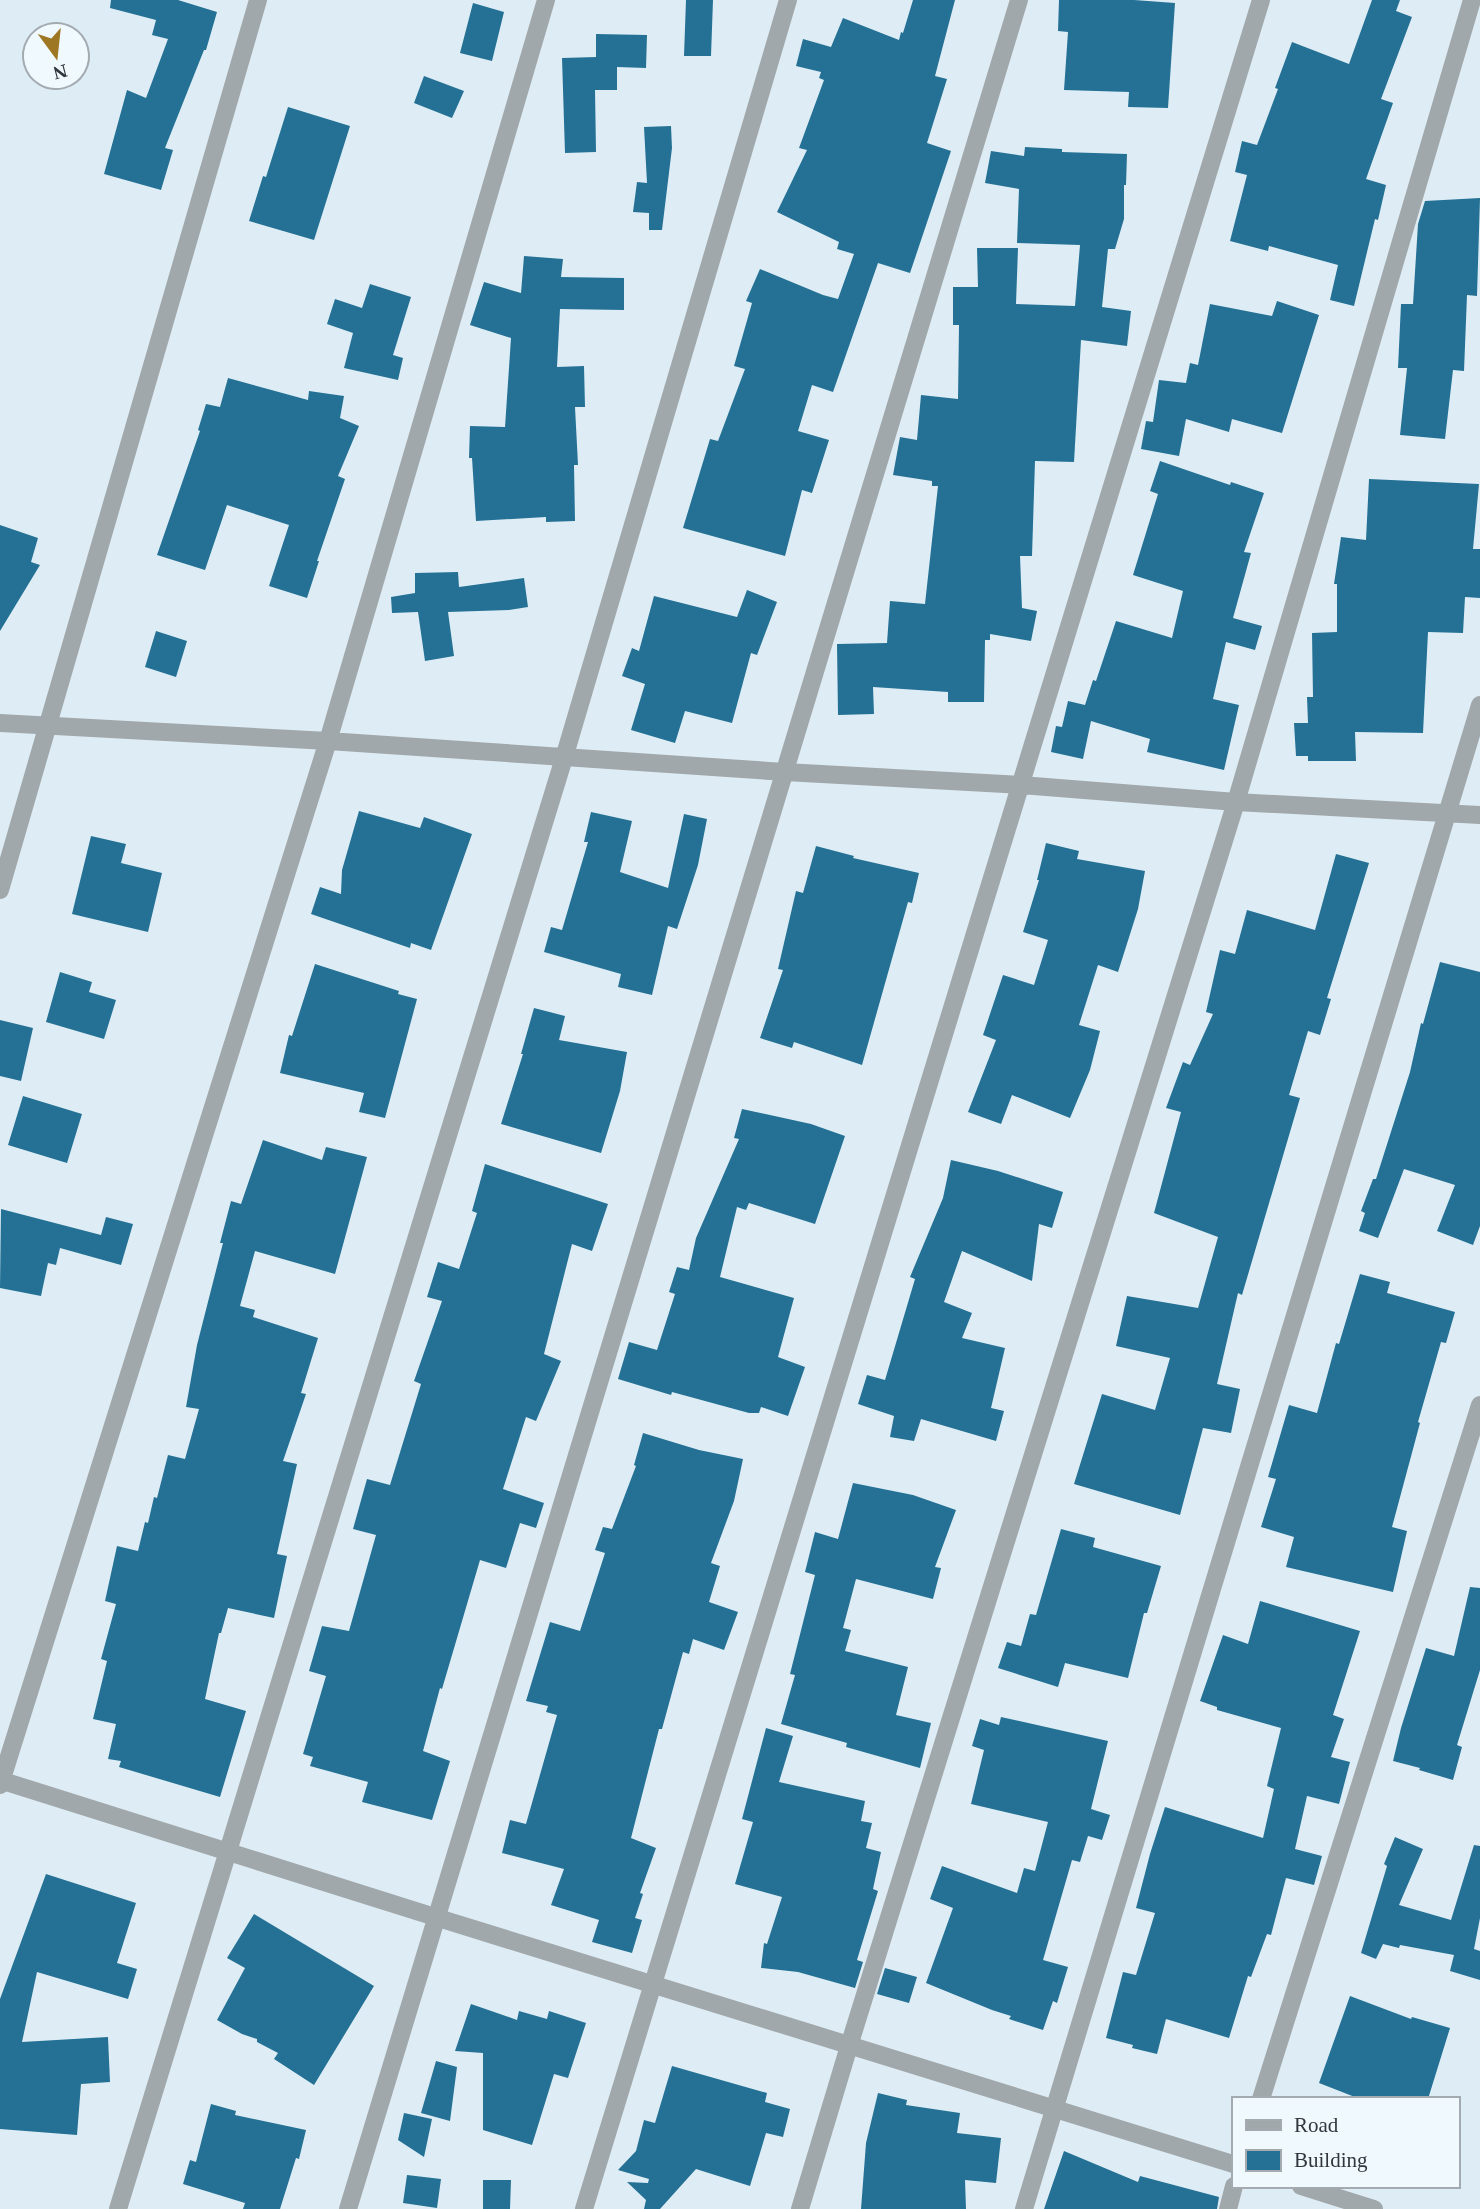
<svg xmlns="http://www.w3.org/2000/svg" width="1480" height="2209" font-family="'Times New Roman',serif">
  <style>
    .building { fill: #247195 }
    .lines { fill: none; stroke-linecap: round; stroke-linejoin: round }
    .minor { stroke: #a1a8ab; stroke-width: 18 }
    .tertiary { stroke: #a1a8ab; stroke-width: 18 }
  </style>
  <rect width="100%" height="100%" fill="#deedf5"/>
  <!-- building -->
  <path class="building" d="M111 0H178L217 12 206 50H204L165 148 173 150 161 190 104 174 127 90 146 98 168 39 152 35 156 20 110 8Z
    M686 0H713L711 56H684Z
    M913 0H955L935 76 947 79 927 143 951 151 910 273 878 263 833 392 812 385 798 431 829 440 812 493 802 490 785 556 683 528 710 439 718 441 745 369 734 366 752 303 746 301 760 269 823 295 838 299 854 254 837 249 839 242 777 212 807 150 799 148 824 80 819 78 821 72 796 66 803 39 831 47 843 18 899 40 901 32 903 33Z
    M1059 0H1134L1175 3 1168 108 1128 107 1129 92 1064 90 1068 32 1058 31Z
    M1372 0H1400L1396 11 1412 17 1381 99 1393 103 1366 179 1386 185 1378 220 1375 219 1354 306 1330 300 1338 265 1269 246 1268 251 1230 241 1247 175 1235 172 1242 141 1257 145 1278 89 1275 88 1292 42 1349 64Z
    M473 3 504 12 492 61 460 53Z
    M596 34 647 35 646 68 617 67V90H595L596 152 565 153 562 58 596 57Z
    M424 76 464 91 452 118 414 103Z
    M288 107 350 126 314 240 249 221 263 176 266 177Z
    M671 126 672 148 662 230H649V213L633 212 637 182 647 183 644 127Z
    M1025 147 1062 149V152L1127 154 1126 185H1124V219L1115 249H1108L1102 307 1131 311 1127 346 1081 340 1074 462 1035 461 1032 556H1020L1022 608 1037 611 1031 641 990 634V640H985L984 702H948V692L873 687 874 714 838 715 837 644 887 643 890 601 925 604 938 486H932V481L893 475 900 437 917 440 921 395 958 399 959 325H953V287H978L977 248H1018L1016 304 1075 306 1080 245 1017 243 1019 189 985 183 991 151 1024 156Z
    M1480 198 1477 296 1467 295 1464 371 1453 370 1445 439 1400 435 1407 368H1398L1401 304H1413L1418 224 1425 201Z
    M524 256 563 259 561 277 624 278V310L560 309 557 367 584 366 585 407H575L578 465H574L575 521 546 522V517L476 521 472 458H469L470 426 505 427 511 338 470 325 484 282 521 293Z
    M370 284 411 297 393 355 403 358 398 380 344 368 353 333 327 324 335 299 362 308Z
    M1277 301 1319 315 1282 433 1232 419 1229 432 1186 419 1179 456 1141 449 1146 421 1153 422 1159 380 1186 383 1190 363 1198 365 1210 304 1272 316Z
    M228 378 308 400 309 391 344 396 340 418 359 426 338 476 345 479 317 561H319L307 598 269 586 289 525 227 505 205 570 157 555 200 431 198 430 206 404 220 407Z
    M1160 461 1230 485 1231 482 1264 493 1244 552 1251 553 1233 618 1262 626 1255 650 1226 642 1213 699 1239 705 1224 770 1147 752 1150 739 1091 721 1083 759 1051 752 1056 726 1062 727 1068 701 1085 705 1093 680 1096 681 1116 621 1172 638 1183 591 1133 575 1158 494 1150 491Z
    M1369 479 1479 484 1473 549H1480V598L1465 597 1463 633 1428 632 1423 733 1355 732 1356 761H1308V756H1296L1294 723H1308L1307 697H1313L1312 633 1337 632V584H1334L1341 537 1366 540Z
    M0 525 38 538 31 562 40 565 0 631Z
    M458 572 459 587 524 578 528 607 509 610 448 612 454 656 425 661 418 612 392 613 391 597 415 593V573Z
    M747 590 777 602 757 655 751 653 732 723 685 711 675 743 631 730 645 684 622 676 632 648 639 651 654 596 737 617Z
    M156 631 187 641 176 677 145 667Z
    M359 811 420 828 424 817 472 834 431 950 411 943 410 948 311 914 320 887 341 894 342 870Z
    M591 812 632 821 620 872 668 888 684 814 707 819 698 865 677 929 668 926 652 995 618 987 621 974 544 952 551 927 562 930 588 842H584Z
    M91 836 126 844 121 863 162 873 148 932 72 914Z
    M1046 843 1079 851 1077 859 1145 871 1138 909 1118 972 1098 965 1079 1025 1100 1031 1090 1070 1070 1118 1012 1095 1001 1124 968 1112 996 1040 983 1035 1003 975 1034 985 1048 940 1023 932 1039 880H1037Z
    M816 846 854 856 853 858 919 873 912 903 908 902 862 1065 794 1042 792 1048 760 1038 783 970 778 969 796 891 803 893Z
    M1336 854 1369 863 1327 998 1331 999 1320 1035 1308 1031 1289 1095 1300 1098 1242 1295 1238 1293 1217 1384 1240 1389 1231 1433 1203 1428 1180 1515 1074 1484 1102 1394 1155 1410 1170 1358 1116 1346 1127 1296 1198 1308 1218 1237 1154 1213 1181 1112 1166 1108 1183 1062 1190 1065 1213 1014 1206 1012 1220 950 1235 954 1247 910 1315 930Z
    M1440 962 1480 972V1226L1473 1245 1437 1231 1455 1185 1404 1169 1378 1238 1359 1231 1365 1213 1361 1211 1373 1179H1376L1410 1072 1421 1023 1423 1024Z
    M315 964 399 991 398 994 417 999 385 1118 359 1112 364 1093 280 1073 289 1035 292 1036Z
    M60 972 92 982 89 992 116 1000 104 1039 46 1022Z
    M534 1008 565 1016 559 1040 627 1052 620 1091 601 1153 501 1124 523 1054H521Z
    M0 1020 33 1028 21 1081 0 1076Z
    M23 1096 82 1114 67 1163 8 1145Z
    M742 1109 811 1124 845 1136 815 1224 749 1203 746 1210 737 1207 720 1277 794 1298 778 1357 805 1367 788 1416 761 1407 759 1413H749L672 1392 671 1395 618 1379 629 1342 657 1350 675 1294 669 1292 677 1267 689 1270 696 1238 739 1139 734 1138Z
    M263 1140 322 1160 326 1147 367 1157 335 1274 255 1251 240 1306 255 1310 253 1317 318 1338 301 1393 306 1394 283 1461 297 1464 277 1554 287 1556 274 1618 228 1608 221 1633H219L205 1699 246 1711 220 1797 119 1767 121 1761 108 1759 116 1724 93 1719 107 1661 101 1659 116 1604 105 1601 117 1546 138 1551 145 1522 148 1523 154 1497 157 1498 168 1455 185 1459 199 1409 186 1407 197 1345 223 1243H220L231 1201 241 1204Z
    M951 1160 998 1171 1063 1192 1052 1228 1039 1224 1032 1281 962 1251 944 1302 972 1313 962 1338 1005 1348 991 1408 1004 1411 996 1441 921 1419 914 1441 890 1437 894 1416 858 1404 867 1375 885 1380 915 1279 910 1277 943 1198Z
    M485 1164 608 1204 592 1251 572 1244 544 1354 561 1361 536 1421 526 1417 503 1489 544 1503 536 1528 520 1523 506 1568 480 1560 442 1689 440 1688 423 1751 450 1761 432 1820 362 1802 368 1782 310 1766 313 1757 303 1754 326 1676 309 1671 322 1626 349 1631 376 1535 353 1529 367 1479 390 1485 421 1384 414 1381 442 1301 427 1297 438 1262 459 1269 477 1213 472 1211Z
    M1 1209 101 1235 106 1217 133 1224 121 1265 60 1248 56 1265 48 1263 41 1296 0 1288Z
    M1360 1274 1390 1282 1387 1293 1455 1312 1446 1343 1441 1342 1418 1422 1420 1423 1392 1527 1407 1531 1393 1592 1286 1567 1294 1537 1261 1527 1276 1479 1268 1477 1289 1405 1317 1413 1336 1343 1339 1344Z
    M643 1433 699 1450 743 1459 734 1501 711 1563 720 1566 709 1602 738 1612 724 1650 693 1639 689 1654 683 1652 662 1729H659L631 1838 656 1848 640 1893 643 1894 635 1918 642 1920 632 1953 592 1942 599 1920 551 1905 564 1869 502 1853 510 1820 526 1824 557 1715 546 1712 548 1706 526 1701 550 1622 580 1631 605 1553 595 1550 603 1527 612 1529 636 1466 634 1465Z
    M853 1483 913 1495 956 1510 935 1567 941 1568 933 1599 856 1579 843 1628 851 1630 845 1651 908 1667 896 1715 931 1723 920 1768 846 1747 847 1743 781 1724 795 1675 790 1674 815 1575 805 1572 815 1532 838 1539Z
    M1061 1529 1095 1538 1093 1547 1161 1566 1147 1613H1144L1128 1678 1065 1663 1058 1687 998 1668 1007 1642 1021 1646 1030 1614 1036 1615Z
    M1470 1587 1480 1588V1670L1457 1745 1462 1747 1453 1780 1419 1770 1420 1768 1393 1761 1401 1728 1426 1648 1454 1656Z
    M1260 1601 1360 1631 1333 1715 1344 1719 1331 1757 1350 1762 1339 1804 1307 1796 1295 1849 1322 1856 1314 1885 1286 1878 1271 1935 1267 1934 1251 1977 1248 1976 1229 2038 1166 2019 1157 2054 1132 2048 1133 2045 1106 2038 1123 1972 1136 1975 1155 1913 1136 1908 1150 1854 1165 1807 1263 1838 1274 1789 1267 1786 1281 1728 1217 1710V1707L1200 1701 1223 1635 1248 1644Z
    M1001 1717 1108 1741 1091 1809 1110 1815 1102 1840 1088 1836 1080 1862 1072 1860 1043 1960 1068 1967 1057 2003 1053 2001 1043 2030 1009 2019 1011 2016 992 2010 926 1983 953 1908 930 1899 942 1866 1017 1893 1024 1868 1035 1871 1048 1822 971 1804 984 1750 972 1746 980 1719 999 1725Z
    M766 1728 793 1736 779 1782 865 1801 861 1821 872 1823 866 1848 881 1852 873 1889 878 1891 857 1960 863 1962 855 1988 798 1972 761 1968 764 1943 767 1944 782 1897 735 1884 753 1822 742 1819Z
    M1395 1837 1423 1849 1399 1905 1451 1920 1474 1845 1480 1846V1918L1474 1949 1480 1951V1980L1450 1971 1454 1955 1400 1945 1399 1948 1383 1944 1376 1959 1361 1953 1387 1866 1384 1864Z
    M46 1874 136 1903 117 1963 137 1969 128 1999 37 1972 22 2042 108 2037 110 2082 81 2084 77 2135 0 2129V1999Z
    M254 1914 374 1986 314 2085 274 2059 278 2053 257 2042V2039L242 2034 217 2020 245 1968 227 1958Z
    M885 1968 917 1977 909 2003 877 1994Z
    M1350 1996 1411 2019 1412 2017 1450 2028 1428 2099H1360L1319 2083Z
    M471 2004 517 2020 519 2011 547 2019 549 2011 586 2023 568 2078 554 2074 532 2145 483 2130V2053L455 2051Z
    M436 2061 457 2067 450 2121 421 2113Z
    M672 2066 767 2093 765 2102 790 2109 783 2137 766 2133 750 2186 696 2169 660 2209H644L646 2200 627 2182 648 2183 649 2179 618 2170 636 2151 644 2120 655 2123Z
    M878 2093 907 2100 906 2105 960 2113 957 2133 1001 2138 996 2183 965 2180 966 2209H861L866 2143Z
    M211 2104 236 2111 235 2115 306 2130 299 2159 296 2158 280 2209H243L245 2203 183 2184 190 2160 196 2162Z
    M404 2113 432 2119 424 2157 398 2140Z
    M1064 2151 1138 2182 1140 2176 1219 2197 1217 2209H1044Z
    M407 2175 441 2179 437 2208 403 2203Z
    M483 2180H511L510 2209H483Z"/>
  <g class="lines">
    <!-- minor -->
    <path class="minor" d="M0 723 328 741 785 772 1021 785 1236 802 1480 815
      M0 890 258 0
      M0 1785 328 741 546 0
      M1261 2099 1480 1405
      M118 2209 564 758 788 0
      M348 2209 1019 0
      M584 2209 1261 0
      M800 2209 849 2046 1236 802 1472 0
      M1024 2209 1480 705
      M1228 2209 1234 2186"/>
    <!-- tertiary -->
    <path class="tertiary" d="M0 1780 435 1917 1233 2164
      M1301 2186 1374 2209"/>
  </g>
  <!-- legend -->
  <rect x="1232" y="2097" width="228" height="91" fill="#f0f9fe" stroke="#a4abb0" stroke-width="2"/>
  <rect x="1246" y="2120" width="35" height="10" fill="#a1a8ab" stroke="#a4abb0" stroke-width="2"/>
  <text x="1294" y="2132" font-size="21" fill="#31373a">Road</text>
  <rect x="1246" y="2150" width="35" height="21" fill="#247195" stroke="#a4abb0" stroke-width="2"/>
  <text x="1294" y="2167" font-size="21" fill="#31373a">Building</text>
  <!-- north arrow -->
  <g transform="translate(56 56) rotate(165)"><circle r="33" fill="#f0f9fe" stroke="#a4abb0" stroke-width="2"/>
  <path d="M0-5L12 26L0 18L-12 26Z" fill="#9d7724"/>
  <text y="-10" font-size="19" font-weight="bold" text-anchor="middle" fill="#31373a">N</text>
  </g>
</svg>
